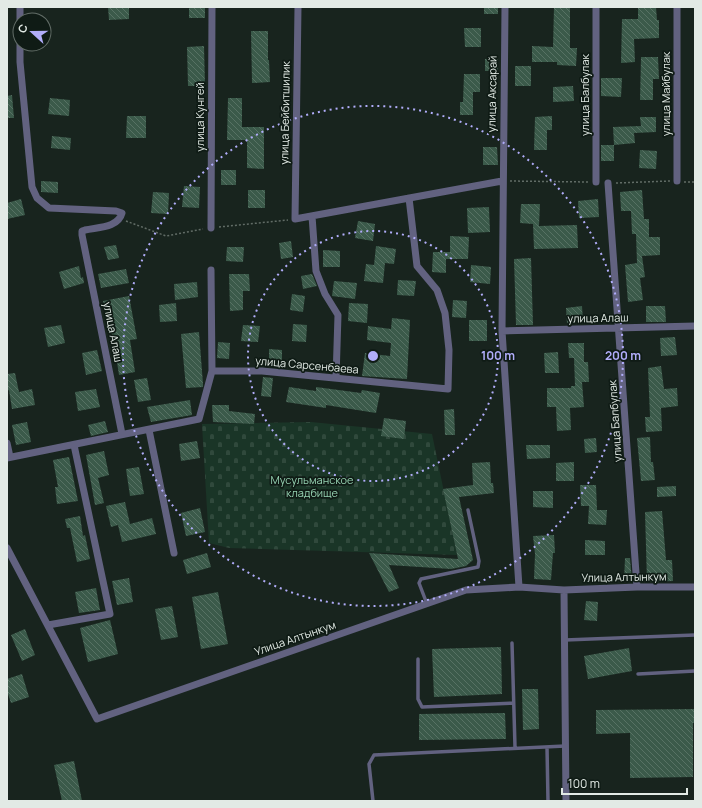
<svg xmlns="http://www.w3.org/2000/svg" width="702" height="808" font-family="Manrope,sans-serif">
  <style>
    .cemetery { fill: url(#cemetery-stones) }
    .building { fill: url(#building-back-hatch) }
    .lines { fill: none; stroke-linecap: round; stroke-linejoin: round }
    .path { stroke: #616c66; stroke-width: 1.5; stroke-dasharray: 2 2; stroke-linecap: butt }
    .lane { stroke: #626280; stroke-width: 3.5 }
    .street { stroke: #626280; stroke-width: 7 }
    .ring { fill: none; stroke: #b1adfa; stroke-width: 2; stroke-dasharray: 2 4 }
    .labels { text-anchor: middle; stroke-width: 3.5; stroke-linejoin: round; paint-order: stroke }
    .street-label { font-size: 11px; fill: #e2eae5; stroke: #0f1b15 }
    .park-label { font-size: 11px; fill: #96d2b2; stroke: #0f1b15 }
    .centre { fill: #b1adfa; stroke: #0f1b15; stroke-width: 2 }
    .ring-label { font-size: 12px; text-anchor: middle; font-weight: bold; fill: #b1adfa; stroke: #0f1b15; stroke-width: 3.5; stroke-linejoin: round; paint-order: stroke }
  </style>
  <defs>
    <pattern id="cemetery-stones" width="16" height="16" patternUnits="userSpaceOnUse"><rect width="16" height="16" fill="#1a3527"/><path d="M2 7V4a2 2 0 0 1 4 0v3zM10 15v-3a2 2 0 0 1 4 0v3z" fill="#30493c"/></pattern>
    <pattern id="building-back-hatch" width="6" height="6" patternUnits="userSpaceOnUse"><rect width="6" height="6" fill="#3b5a4a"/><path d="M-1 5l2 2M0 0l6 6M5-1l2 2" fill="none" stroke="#577264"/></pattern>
  </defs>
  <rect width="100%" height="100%" fill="#18241e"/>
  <!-- cemetery -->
  <path class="cemetery" d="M311 422 432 434 457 555 229 548 209 543 202 424Z"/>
  <!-- building -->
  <path class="building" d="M108 7H129V19L109 20Z
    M189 7H205V18H189Z
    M484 7H498V14H484Z
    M554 7H570V48H577L576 66 557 65V62H532V46L553 47Z
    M638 7H656L657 20H659V38L634 39 635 62 621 63 622 19H638Z
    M464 28H481V47H465Z
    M251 31H268V60H269L270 82 252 83Z
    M204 46 205 86H188L187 47Z
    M641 57H658L659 79H653V100H640Z
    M485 59H498V71H485Z
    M515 66H531V86H515Z
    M464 74H480V92H473V115H460V102H463Z
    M601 78H622L621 97 601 96Z
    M573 86 574 101 553 102V87Z
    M12 95 14 118H7V96Z
    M50 98 70 100 69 116 48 114Z
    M228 98H242V127H264V169L247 168V140H227Z
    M127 116H146V138H126Z
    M552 116V130H547V150H534L535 117Z
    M640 117H656V132L634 133 635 143 614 145 613 127 641 126Z
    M52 136 71 138 70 150 51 148Z
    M601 145H614V161H601Z
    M483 147H497L498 165H483Z
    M640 150 657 151 656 169 639 168Z
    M221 170H236V185H221Z
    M41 181 58 182V193L41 192Z
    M184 186 200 187 199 208 182 207Z
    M248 190H265V208H248Z
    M642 190 644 219H649V237H660V255L642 256 645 277 640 278 643 300 628 302 625 265 637 263 636 234H632L631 211H621L620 192Z
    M153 192 169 193 168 214 151 213Z
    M21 199 25 215 7 219V203Z
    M598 199 599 217 579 218 578 201Z
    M521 204H540L539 226 577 225 578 248 534 249 533 224 520 223Z
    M489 207 490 232 468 233 467 208Z
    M358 221 375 224 373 241 355 238Z
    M450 236 469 237 468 259H446V273L432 272 433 252H450Z
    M291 241 293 257 281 259 279 243Z
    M116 245 119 258 108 260 104 247Z
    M376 246 396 249 394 264 385 263 383 283 364 281 366 264 374 265Z
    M227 247H244L243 262 226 261Z
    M323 250 340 251V267H323Z
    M531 258 533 325H516L514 259Z
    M471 265 491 267 490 284 470 282Z
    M79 266 81 278 83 277 84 283 64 289 59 272Z
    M126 269 129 283 101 288 98 274Z
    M229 274H249L250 291H243V310L230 311Z
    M312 274 317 286 303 289 301 276Z
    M398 280 416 281 414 296 397 295Z
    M334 281 357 283 355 299 332 296Z
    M197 282 198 297 175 300 174 284Z
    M292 294 305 296 303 312 290 310Z
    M129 296 137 339 130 340 135 372 119 375 114 343 103 301Z
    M453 300 467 301 466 318 452 317Z
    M176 303 177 321 160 322 159 305Z
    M349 303 368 304 367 323 348 321Z
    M582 306 583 322 567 323 566 308Z
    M646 306H665L666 322H646Z
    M392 318 410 320 407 379 362 376 365 353 390 356 391 343 367 340 368 326 391 329Z
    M469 320H487V341H469Z
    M293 324 307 325 306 342 292 341Z
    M61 325 65 343 48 347 44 328Z
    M243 325 260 326 258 342 241 341Z
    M199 332 203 384V387L186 388 181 334Z
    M675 337 677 355 661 356 660 338Z
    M218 342 230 343 229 359 217 358Z
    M568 343H584V362H588L589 382H582L584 407 570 408 571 430 557 431 556 407H547V388H571V386H575L574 358H569Z
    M269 349 282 350V367L269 366Z
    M97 350 102 371 86 375 82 353Z
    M558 352 559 373H545L544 353Z
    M661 366 664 389 677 388 678 406 661 408 662 431 646 432 645 417H650L648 368Z
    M15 373 19 392 32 389 35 405 12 409 9 390 7 391V374Z
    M263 377 273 378 271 397 261 396Z
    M147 378 151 400 138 402 134 380Z
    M289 387 316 391V387L361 393 362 390 380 393 376 413 326 405V408L286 402Z
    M96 389 100 407 78 411 75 392Z
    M190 400 192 415 151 422 147 407Z
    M212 405H229V411L255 414 254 424 213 422Z
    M454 409 455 435H445L444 410Z
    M384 418 406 421 404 439 381 436Z
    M105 421 108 432 91 436 88 425Z
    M27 422 31 442 16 445 12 425Z
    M650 437 651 462H653L655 480 641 481 637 438Z
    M596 438 597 452 585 453 584 439Z
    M197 441 200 458 181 461 179 444Z
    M526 445H550V458L527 459Z
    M104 451 109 475 98 478 104 503 95 505 86 455Z
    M69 457 78 501 57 504 55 487H58L53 460Z
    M490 462 491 483H493L494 493 459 497 473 560 466 566 451 569 389 565 399 588 389 592 369 553 458 559 443 489 473 485 472 463Z
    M574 462V481H556V463Z
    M139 467 144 494 130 496 126 469Z
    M580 485H596L597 510H607L606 525 588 524 589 506H581Z
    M676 486V496L657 497V487Z
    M533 491H553V508L533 507Z
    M125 502 130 524 152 518 156 534 122 542 118 525 111 527 106 506Z
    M200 508 205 532 186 536 181 513Z
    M662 511 666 560H672L673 581 647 582 645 512Z
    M80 516 83 536 85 535 90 559 77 562 70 528H67L65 519Z
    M554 535 555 553H553L551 580 534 579 535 554 533 536Z
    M585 540 605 541V555H585Z
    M207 553 211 567 187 574 183 560Z
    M625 558H630L632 581H624Z
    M129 578 133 602 117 605 112 581Z
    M96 588 100 610 79 613 75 592Z
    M218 592 228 644 201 649 192 597Z
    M586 601 598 602 597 621 584 620Z
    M172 606 178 637 161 640 155 609Z
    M110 620 118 654 88 662 80 628Z
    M25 629 35 655 22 661 11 635Z
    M501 647 502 694 434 697 432 649Z
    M629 648 632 671 588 679 584 656Z
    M22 674 29 697 11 703 7 691V679Z
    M522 689H538L539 729 523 730Z
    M695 709V723H693V777L630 778V733L596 734V710Z
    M505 713 506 739 419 740V714Z
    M74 761 82 801H62L54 765Z"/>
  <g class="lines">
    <!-- path -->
    <path class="path" d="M510 181 588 182
      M684 182H695
      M616 183 670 181
      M126 221 166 236 203 229
      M219 227 288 220"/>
    <!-- lane -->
    <path class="lane" d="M427 604 419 583 421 579 478 567 479 561 468 510
      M565 640 695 635
      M512 643 515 747
      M418 659V699L422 707 513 703
      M638 674 695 671
      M547 747 548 801
      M373 801 369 764 374 755 565 746"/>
    <!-- street -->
    <path class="street" d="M20 7V20
      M298 7 295 219 502 181
      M505 7 502 331 519 587
      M596 7V182
      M677 7V181
      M20 44V62L32 187 37 198 49 208 116 211 122 213C118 228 98 227 85 230L82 231V235L122 434
      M608 183 637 587
      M312 216 316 271 325 294 338 315 336 378
      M211 228 212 7
      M502 331 695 326
      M212 371H262L448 389 449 350 445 313 437 290 417 266 409 198
      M149 430 174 553
      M7 443 10 457
      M7 458 199 419 212 371 211 270
      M7 548 97 719 466 590 519 587 564 590 637 587H695
      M564 590 566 801
      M48 625 110 614 74 445"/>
  </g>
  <!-- distance rings -->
  <g class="ring">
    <circle cx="373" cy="356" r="125"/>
    <circle cx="373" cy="356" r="250"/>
  </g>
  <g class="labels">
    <!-- street labels -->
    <g class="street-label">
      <text transform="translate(492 94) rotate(-89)" y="4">улица Аксарай</text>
      <text transform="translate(666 94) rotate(-90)" y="4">улица Майбулак</text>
      <text transform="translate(585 95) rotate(-90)" y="4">улица Балбулак</text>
      <text transform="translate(285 113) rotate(-89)" y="4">улица Бейбитшилик</text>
      <text transform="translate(200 117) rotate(-90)" y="4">улица Кунгей</text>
      <text transform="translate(598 318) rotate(-1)" y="4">улица Алаш</text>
      <text transform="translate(113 332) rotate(79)" y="4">улица Алаш</text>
      <text transform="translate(307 365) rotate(5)" y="4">улица Сарсенбаева</text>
      <text transform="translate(615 421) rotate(-94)" y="4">улица Балбулак</text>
      <text transform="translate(624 577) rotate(-1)" y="4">Улица Алтынкум</text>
      <text transform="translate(295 638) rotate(-19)" y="4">Улица Алтынкум</text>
    </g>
    <!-- park labels -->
    <g class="park-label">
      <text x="312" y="484">Мусульманское<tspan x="312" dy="13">кладбище</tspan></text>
    </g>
  </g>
  <circle cx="373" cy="356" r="6" class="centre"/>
  <g class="ring-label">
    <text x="498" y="360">100 m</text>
    <text x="623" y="360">200 m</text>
  </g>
  <!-- border -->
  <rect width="702" height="808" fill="none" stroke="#e2eae5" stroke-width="16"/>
  <!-- north arrow -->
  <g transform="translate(32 32) rotate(291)"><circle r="19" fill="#0f1b15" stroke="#636e68"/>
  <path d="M0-3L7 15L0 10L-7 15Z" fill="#b1adfa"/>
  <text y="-6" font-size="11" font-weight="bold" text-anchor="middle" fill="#e2eae5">С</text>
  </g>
  <!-- scale -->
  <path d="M562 788v6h125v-6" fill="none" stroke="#e2eae5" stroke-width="2"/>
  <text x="568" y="788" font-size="12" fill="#e2eae5" stroke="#0f1b15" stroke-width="3" paint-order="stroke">100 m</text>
</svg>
